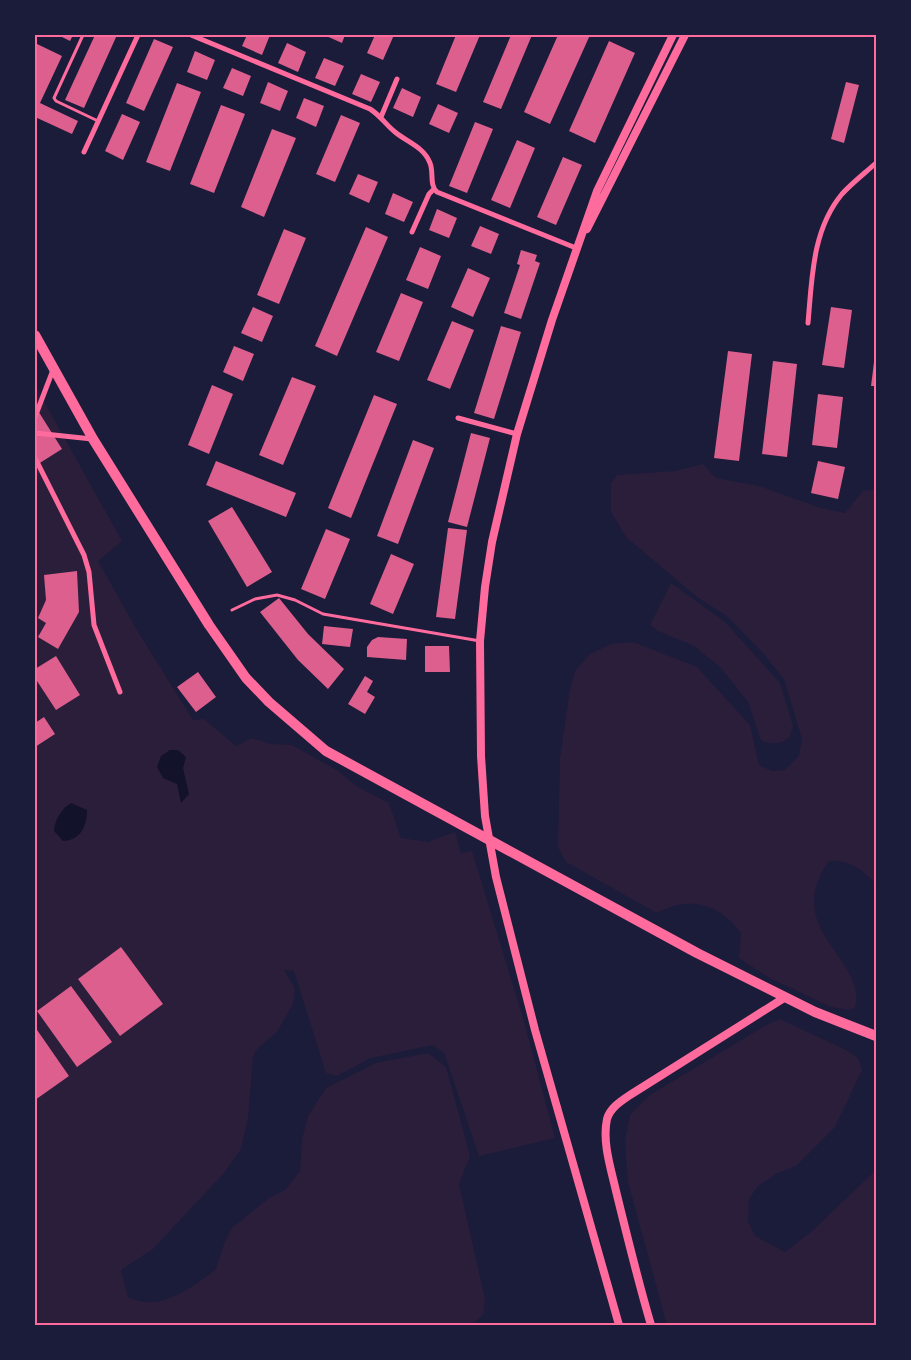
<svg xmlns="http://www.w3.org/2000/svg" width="911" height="1360" font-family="Ubuntu,sans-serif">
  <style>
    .green { fill: #2a1e3b }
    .water { fill: #12122b }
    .building { fill: #dd5f8e }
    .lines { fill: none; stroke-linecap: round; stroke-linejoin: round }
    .service { stroke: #ff6b9d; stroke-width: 3 }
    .minor { stroke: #ff6b9d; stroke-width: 5 }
    .secondary { stroke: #ff6b9d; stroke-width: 8 }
    .trunk { stroke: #ff6b9d; stroke-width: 10 }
    .neatline { fill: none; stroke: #ff6b9d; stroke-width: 2 }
  </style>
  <rect width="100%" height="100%" fill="#1b1b3a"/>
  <!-- green -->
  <path class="green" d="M35 385 122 541 98 561 137 630 193 720 204 719 236 746 252 738 271 744 292 745 338 771 358 787 389 803 401 838 428 842 455 832 461 853 472 851 524 1021 555 1138 479 1156 444 1053 433 1045 371 1058 337 1076 326 1073 294 971 284 970 295 989 293 1004 277 1032 258 1048 253 1057 248 1118 241 1149 224 1173 153 1249 121 1270 128 1297C159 1313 192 1288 216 1269L224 1244 232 1228 269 1198 285 1190 300 1171 302 1139 308 1116 326 1088 376 1063 428 1053 446 1067 464 1133 470 1156 459 1184 485 1299 484 1313 473 1325H35Z
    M703 464 716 478 759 486 821 508 845 513 863 491 876 489V884C863 870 849 859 829 861 780 930 868 959 855 1007L850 1010 831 1007 768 977 739 958 741 933C720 904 689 895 657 913L566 862 558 847 560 758 570 689 575 671 590 654 611 644 633 642 697 667 750 725 759 765 772 771 785 770 799 756 802 739 784 679 763 653 728 617 697 597 626 537 611 512V483L617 475 675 471Z
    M671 583 725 622 780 683 793 726 789 738C779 745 772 745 761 740L748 702 721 668 694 646 658 631 650 625Z
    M780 1019 846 1050 858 1058 862 1070 835 1127 797 1165 776 1174 758 1186 749 1199 748 1221 755 1236 785 1252 811 1232 876 1170V1325H667L628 1182 625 1141 630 1115 650 1095 768 1024Z"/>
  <!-- water -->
  <path class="water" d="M170 750H178L186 757 183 768 189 794 181 803 177 784 163 778 157 767 161 756Z
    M71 803 87 810C87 826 81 840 63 841L54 831C55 819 62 808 71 803Z"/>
  <!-- building -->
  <path class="building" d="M58 35H73L70 41Z
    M95 35H117L84 108 65 100Z
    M247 35H270L262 55 242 46Z
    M324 35H345L342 43Z
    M375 35H394L383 60 367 53Z
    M456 35H480L456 92 436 84Z
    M511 35H532L501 109 483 102Z
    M558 35H590L550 124 524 112Z
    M154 39 173 47 144 111 126 103Z
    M609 41 635 53 595 143 569 131Z
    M35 43 62 56 40 103 78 121 72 134 35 117Z
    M287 43 306 52 298 72 278 63Z
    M195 51 215 60 207 80 187 72Z
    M324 58 344 66 335 86 315 78Z
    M232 68 251 76 243 96 223 88Z
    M361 74 380 82 371 102 352 94Z
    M268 82 288 91 280 111 260 103Z
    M846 82 859 85 844 143 831 139Z
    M177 83 201 92 170 171 146 162Z
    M402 88 421 97 413 117 393 108Z
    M304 98 324 106 316 127 296 118Z
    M438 104 458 113 449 133 429 124Z
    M221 105 245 114 214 193 190 184Z
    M122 114 140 122 123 160 105 151Z
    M341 115 360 123 335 182 316 174Z
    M475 122 493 129 467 193 449 186Z
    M272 129 296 138 264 217 241 207Z
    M517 140 535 148 510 208 491 200Z
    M563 157 582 165 556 225 537 217Z
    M358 174 378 182 369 203 349 194Z
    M393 193 413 202 404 222 385 214Z
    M437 209 457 218 449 238 429 230Z
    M480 226 499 234 491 254 471 246Z
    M366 227 388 237 337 356 315 346Z
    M284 229 306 238 279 304 257 295Z
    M420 247 441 256 428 289 406 280Z
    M521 250 537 255 535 261 540 263 521 319 504 313 520 265 517 264Z
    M468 268 490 278 473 317 451 307Z
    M401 293 423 302 399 361 376 352Z
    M253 307 273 316 262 342 241 333Z
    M831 307 852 310 844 368 822 365Z
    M452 321 474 330 450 389 427 380Z
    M501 326 521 332 494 419 474 413Z
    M234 346 254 354 243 381 223 372Z
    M728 351 752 354 739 461 714 458Z
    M875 354H876V386H871Z
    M773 361 797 364 787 457 762 454Z
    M292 377 316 386 283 465 259 455Z
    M212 385 233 394 209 454 188 445Z
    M818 394 843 397 837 448 812 445Z
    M374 395 397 404 351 518 328 508Z
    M35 406 62 449 35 466Z
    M471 433 490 438 467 527 448 522Z
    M413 440 434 448 398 544 377 536Z
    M216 461 296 493 286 517 206 485Z
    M818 461 845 467 838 499 811 493Z
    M232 507 272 572 247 587 208 521Z
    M448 528 467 530 455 619 436 617Z
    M326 529 350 539 325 599 301 589Z
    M391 554 414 564 393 614 370 604Z
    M77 571 79 612 58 649 38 637 46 623 38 618 46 600 44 575Z
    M279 598 308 634 344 669 328 689 298 660 260 612Z
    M324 626 353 629 350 647 322 644Z
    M378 637 407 639 406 660 367 657V647L372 640Z
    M425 646H449L450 672H425Z
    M56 656 80 695 56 710 35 678V669Z
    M198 672 216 697 196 712 177 687Z
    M365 676 373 681 367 692 375 697 365 714 348 704Z
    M44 717 55 734 35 747V723Z
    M121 947 163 1004 120 1036 78 979Z
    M71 986 112 1042 77 1067 37 1011Z
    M35 1027 69 1076 35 1100Z"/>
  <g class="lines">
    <!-- service -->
    <path class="service" d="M83 35 54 98 56 101 98 121
      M232 610 255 599 277 595 295 600 323 614 480 641"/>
    <!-- minor -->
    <path class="minor" d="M191 35 370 109C380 115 386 125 395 132 407 142 424 147 430 163 434 172 429 185 437 192L576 248
      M381 117 397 79
      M84 152 138 35
      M412 232 429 194 434 189
      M808 323C812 279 812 230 842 194 852 183 865 173 876 163
      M35 417 53 370
      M458 418 517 434
      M35 433 92 439
      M35 458 84 555 89 572 94 625 120 692"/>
    <!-- secondary -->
    <path class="secondary" d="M587 229 685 35
      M619 1325 535 1030 496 877 485 816 481 756 480 641 485 587 492 542 517 434 552 320 597 191 673 35
      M651 1325C638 1281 627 1236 616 1191 611 1169 602 1142 607 1119 610 1108 621 1101 630 1095L784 998"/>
    <!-- trunk -->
    <path class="trunk" d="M35 335 93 439 209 625 246 678 269 702 326 751 697 953 815 1012 876 1036"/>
  </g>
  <!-- border -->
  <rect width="911" height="1360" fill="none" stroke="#1b1b3a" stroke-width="72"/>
  <rect x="36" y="36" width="839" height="1288" class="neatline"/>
</svg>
